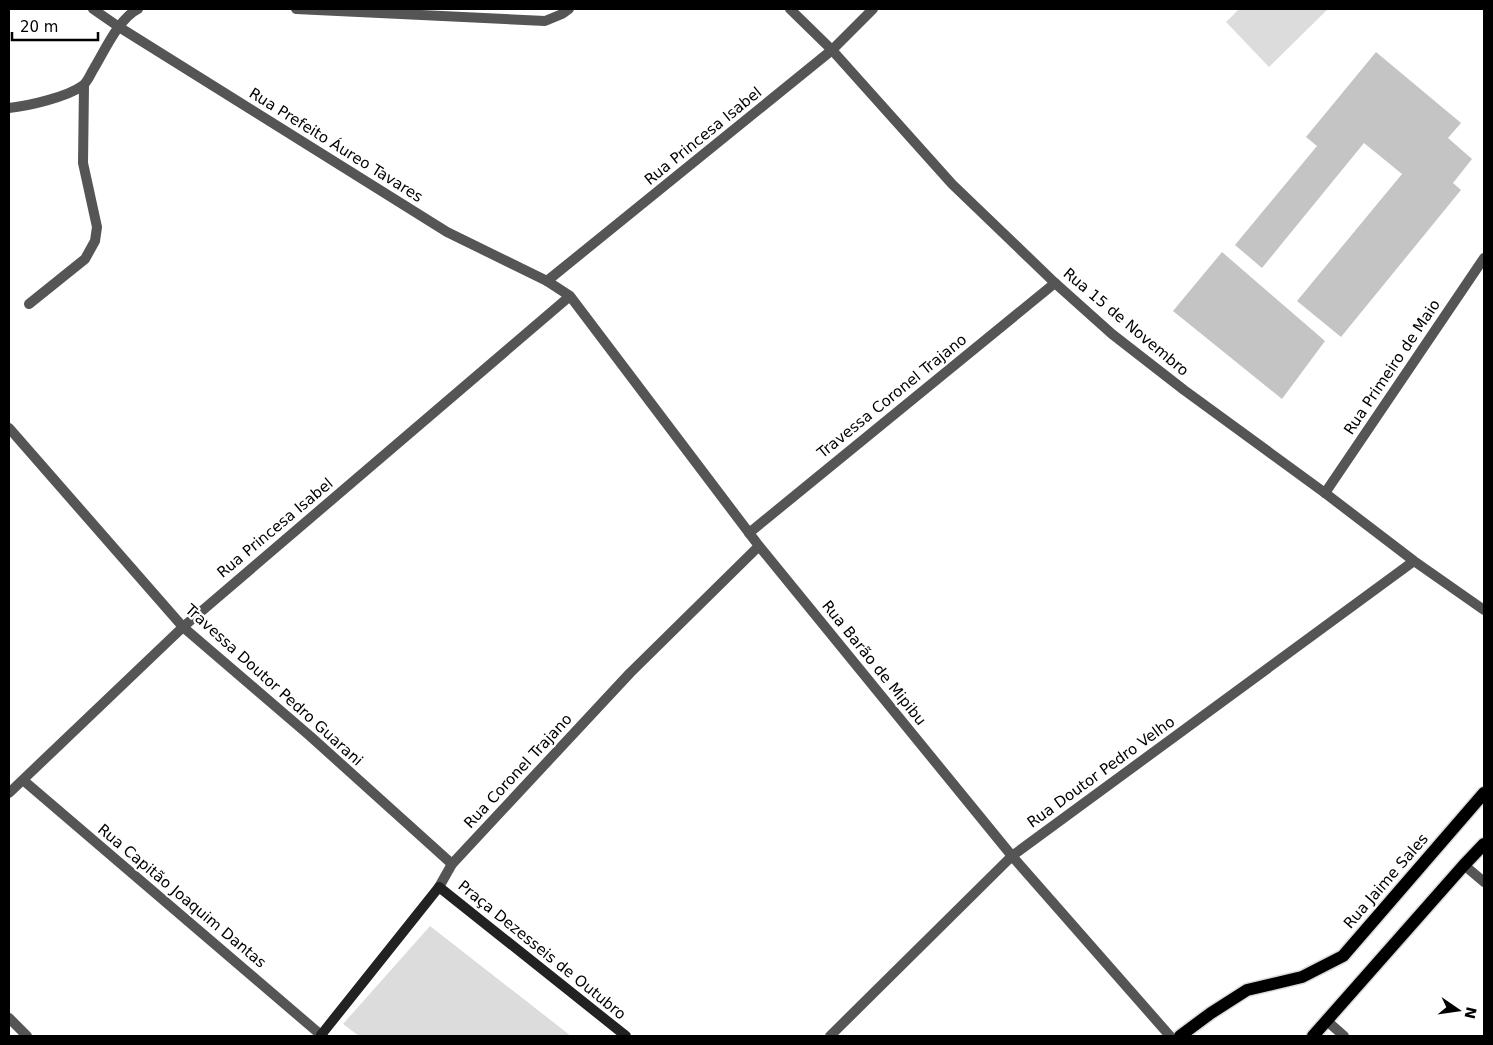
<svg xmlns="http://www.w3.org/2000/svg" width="1493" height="1045" font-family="'DejaVu Sans',sans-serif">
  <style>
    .green { fill: #dcdcdc }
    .building { fill: #c4c4c4 }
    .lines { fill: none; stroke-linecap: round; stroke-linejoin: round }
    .primary-casing { stroke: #dbdbdb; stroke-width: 15 }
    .lane { stroke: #555; stroke-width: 10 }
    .street { stroke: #555; stroke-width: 10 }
    .secondary { stroke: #222; stroke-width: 10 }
    .primary { stroke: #000; stroke-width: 12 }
    .labels { text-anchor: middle; stroke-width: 4.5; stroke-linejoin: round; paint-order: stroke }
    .street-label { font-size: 15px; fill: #000; stroke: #fff }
  </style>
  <rect width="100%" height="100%" fill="#fff"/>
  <!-- green -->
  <path class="green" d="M1239 9H1328L1269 67 1226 22Z
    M430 926 571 1036H359L343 1024Z"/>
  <!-- building -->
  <path class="building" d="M1376 52 1461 123 1448 138 1472 159 1453 183 1461 190 1341 337 1297 301 1402 174 1364 143 1262 268 1235 245 1317 146 1306 137Z
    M1222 252 1325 341 1282 399 1173 311Z"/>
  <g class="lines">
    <defs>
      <path id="primary" d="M1180 1036 1211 1013 1247 990 1302 977 1343 956 1484 793
        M1313 1036 1464 865 1484 844"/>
    </defs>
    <!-- primary casing -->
    <use href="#primary" class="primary-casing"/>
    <!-- lane -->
    <path class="lane" d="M547 281 832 50
      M29 304 85 259 95 241 97 227 83 163 84 86
      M1325 493 1484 258
      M749 533 1055 283
      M183 627 310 736 452 864
      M9 1018 27 1036"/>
    <!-- street -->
    <path class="street" d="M93 9 119 27 447 232 547 281 570 296 759 546 1012 856 1170 1036
      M296 9 545 21 562 14 569 9
      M790 9 832 50 952 184 1055 283 1112 334 1184 390 1325 493 1414 561 1484 610
      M832 50 873 9
      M9 108C28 106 67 97 82 86 87 83 90 75 93 70 104 52 119 18 138 9
      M9 428 183 627
      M23 780 321 1035
      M9 793 183 627 570 296
      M1464 865 1484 882
      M439 887 452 864 630 673 759 546
      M1327 1021 1344 1036
      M830 1036 1012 856 1414 561"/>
    <!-- secondary -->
    <path class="secondary" d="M323 1036 321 1035 439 887 626 1036"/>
    <!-- primary -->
    <use href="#primary" class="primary"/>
  </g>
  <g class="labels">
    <!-- street labels -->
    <g class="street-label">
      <text transform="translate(703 136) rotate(-39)" y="5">Rua Princesa Isabel</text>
      <text transform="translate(336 145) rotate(32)" y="5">Rua Prefeito Áureo Tavares</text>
      <text transform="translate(1126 322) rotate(40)" y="5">Rua 15 de Novembro</text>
      <text transform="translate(1392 367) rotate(-56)" y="5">Rua Primeiro de Maio</text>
      <text transform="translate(892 396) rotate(-39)" y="5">Travessa Coronel Trajano</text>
      <text transform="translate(275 528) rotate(-40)" y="5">Rua Princesa Isabel</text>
      <text transform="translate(874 663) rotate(51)" y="5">Rua Barão de Mipibu</text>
      <text transform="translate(274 685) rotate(42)" y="5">Travessa Doutor Pedro Guarani</text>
      <text transform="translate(518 771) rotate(-47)" y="5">Rua Coronel Trajano</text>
      <text transform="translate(1101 772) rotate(-36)" y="5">Rua Doutor Pedro Velho</text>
      <text transform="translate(1386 881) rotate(-49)" y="5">Rua Jaime Sales</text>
      <text transform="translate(182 896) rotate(40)" y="5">Rua Capitão Joaquim Dantas</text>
      <text transform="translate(542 950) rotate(39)" y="5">Praça Dezesseis de Outubro</text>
    </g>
  </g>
  <!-- border -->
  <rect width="1493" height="1045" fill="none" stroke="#000000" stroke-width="20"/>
  <!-- north arrow -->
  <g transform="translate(1458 1010) rotate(103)" stroke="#ffffff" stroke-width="4" paint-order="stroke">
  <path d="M0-4L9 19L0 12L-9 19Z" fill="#000000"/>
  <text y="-8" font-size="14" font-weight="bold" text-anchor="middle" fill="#000000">N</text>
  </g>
  <!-- scale -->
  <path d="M12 32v8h86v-8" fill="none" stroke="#000000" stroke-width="2.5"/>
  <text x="20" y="32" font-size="15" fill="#000000" stroke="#ffffff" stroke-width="4" paint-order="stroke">20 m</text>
</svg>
